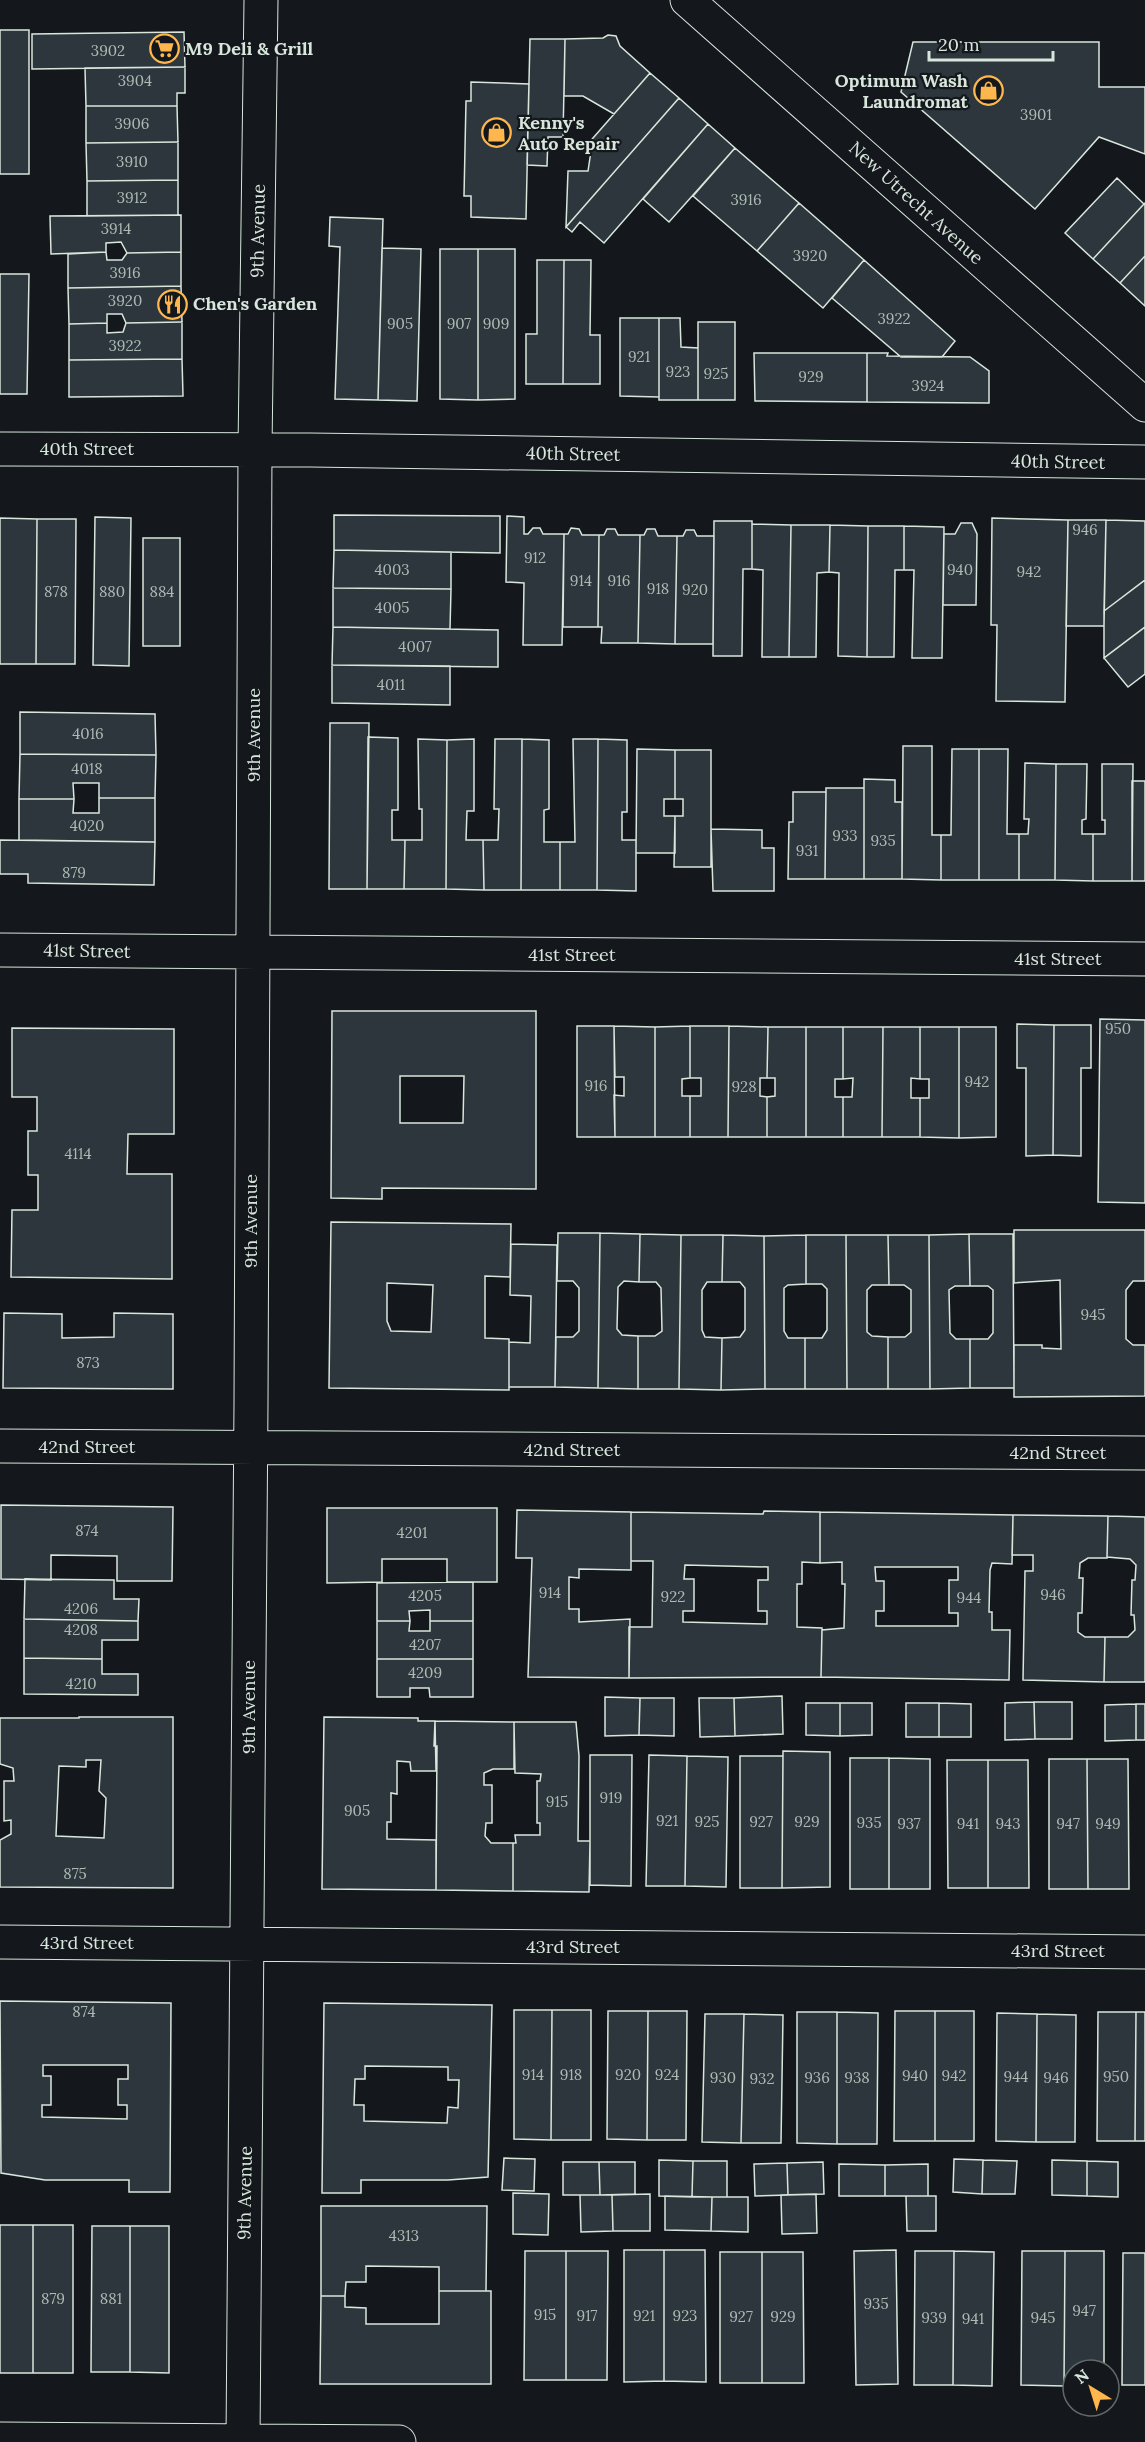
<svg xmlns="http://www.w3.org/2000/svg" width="1145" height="2442" font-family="Lora,serif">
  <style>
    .building { fill: #2c363c; stroke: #d8e6dc; stroke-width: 1.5; fill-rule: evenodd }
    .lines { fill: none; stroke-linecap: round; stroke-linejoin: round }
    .minor-casing { stroke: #d8e6dc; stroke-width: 35 }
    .tertiary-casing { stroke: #d8e6dc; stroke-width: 35 }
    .minor { stroke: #14181c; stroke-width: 33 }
    .tertiary { stroke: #14181c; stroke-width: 33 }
    .labels { text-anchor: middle; stroke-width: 4.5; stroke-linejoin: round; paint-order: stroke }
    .number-label { font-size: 15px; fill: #adbab4 }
    .poi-label { font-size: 18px; font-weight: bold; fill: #d8e6dc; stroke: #14181c; text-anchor: start }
    .street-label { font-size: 18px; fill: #d8e6dc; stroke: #14181c }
  </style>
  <rect width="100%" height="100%" fill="#14181c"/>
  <!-- building -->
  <path class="building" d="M0 30H29V174H0Z
    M184 32 185 67 32 69V34Z
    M608 35 616 36 620 46 650 73 614 114 583 96H564L565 39 603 38Z
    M530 39H565L563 137H548L547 166 527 165Z
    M913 42H1099V87H1145V154L1099 137 1035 209 901 92Z
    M185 67V93H177V106H86L85 68Z
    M650 73 679 98 566 227 568 171H588L591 151 586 146Z
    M471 82 529 84 526 219 471 217V196H464L466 101H471Z
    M679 98 708 124 604 243 580 222 572 232 566 227Z
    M86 106H177L178 142 86 143Z
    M708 124 735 148 669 222 643 199Z
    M178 142V180L87 181 86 143Z
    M735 148 799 203 757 251 693 196Z
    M1117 178 1144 204 1093 259 1065 233Z
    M178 180V215L87 216V181Z
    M799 203 864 260 823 308 757 251Z
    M1145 203V256L1120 283 1093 259Z
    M181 215V252L127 253 121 242 106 243V252L51 254 50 216Z
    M330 217 383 219 378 400 335 399 340 247 329 246Z
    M382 248 421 249 417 401 378 400Z
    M440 249H478V400L440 399Z
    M478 249H515V399L478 400Z
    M106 252 107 260H122L127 253 181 252V286L68 288V254Z
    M1145 256V306L1120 283Z
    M537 260H564L563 384H526V334H537Z
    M564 260H591L590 335H600V384H563Z
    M864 260 955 341 942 357H901L832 298Z
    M0 274H29L27 394H0Z
    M181 286 182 322 126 323 122 314H107V323L69 324 68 288Z
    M620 318H659V397L620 396Z
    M659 318H680L681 347 698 348V400H659Z
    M182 322V359L69 360V324L107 323V333L123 332 126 323Z
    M698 322H735V400H698Z
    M754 353H867V402L755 401Z
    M867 353H888L887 356 970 357 989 371V403L867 402Z
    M182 359 183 396 69 397V360Z
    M334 515 500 516V553L334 550Z
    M507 516 524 517V534H528L533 528H540L543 534H564L562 645H523L524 583 506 582Z
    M95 517 131 518 129 666 93 665Z
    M0 518 37 519 36 664H0Z
    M992 518 1068 520 1065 702 996 701 997 625H991Z
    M37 519H76L75 664H36Z
    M1068 520H1106L1104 626H1066Z
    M1106 520 1145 521V580L1104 611Z
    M714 521H752V569H743L742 656H713Z
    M961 523H972L977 534 976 605H943L944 534H955Z
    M752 524 791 525 789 657H762L763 570 752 569Z
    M791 525H830L829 572 817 573 816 657H789Z
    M830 525 868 526 867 657 838 656 839 573 829 572Z
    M868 526H904V570H895L894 657H867Z
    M904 526 944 527 942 658H912L914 570H904Z
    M571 528 579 529 582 535H599L598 627H563L564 534H568Z
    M607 529H615L618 535H640L638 643H601L602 627H598L599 535H604Z
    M647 529H655L658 536H677L675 644 638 643 640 535H644Z
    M686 530H694L697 536H714L713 644H675L677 536H683Z
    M143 538H180V646H143Z
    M334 550 451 552V589L333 588Z
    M1145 580V627L1104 658V611Z
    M333 588 451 589 450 629 333 627Z
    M333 627 498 630V667L332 665Z
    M1145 627V674L1128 687 1104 658Z
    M332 665 450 666V705L332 703Z
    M20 712 155 714 156 755 20 754Z
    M330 723H369L367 889H329Z
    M368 737 398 738V810H392V840H405L404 889H367Z
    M418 739 447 740 446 889H404L405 840H422V809H419Z
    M474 739V811H467L466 840H483L484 890 446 889 447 740Z
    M495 739H522L521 890H484L483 840H498L499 809H494Z
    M522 739 549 740V809L544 810V842H560V890H521Z
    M573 739H598L597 890H560V842H575Z
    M598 739 627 740V812H622V840H636V891L597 890Z
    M903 746H932V835H941V880L902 879Z
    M637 749 675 750V799H664V816H675V853H636Z
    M952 749H979V880H941V835H951Z
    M979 749H1008L1007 834H1019V880H979Z
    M675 750H711V867H674L675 816H683V799H675Z
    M20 754 156 755 155 798H99V783H73L74 799H19Z
    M1025 763 1056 764 1055 880H1019V834H1028L1029 819H1024Z
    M1056 764H1087L1086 819 1082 820V834H1093V881L1055 880Z
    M1102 764H1133L1132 881H1093V834H1105V820H1102Z
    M864 779 895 780V802H902V879H864Z
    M1132 781H1145V881H1132Z
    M826 788H864V879H825Z
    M793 792H826L825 879H788L789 822H793Z
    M99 798H155V842L19 840V799H74L73 813H99Z
    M711 829 762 830V848H774V891H713Z
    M0 840 155 842 154 885 28 883V874H0Z
    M332 1011H536V1189L382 1188V1199L331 1198ZM400 1076H464L463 1123H400Z
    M1100 1019 1145 1020V1203L1098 1202Z
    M1017 1024 1054 1025 1053 1155 1026 1156V1068H1017Z
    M1054 1025H1091V1068H1081V1156L1053 1155Z
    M577 1026H614L615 1137H577Z
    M614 1026 655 1027V1137H615L614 1095 624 1096V1077H615Z
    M690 1026V1078L682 1079V1096H690V1137H655V1027Z
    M690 1026H729L728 1137H690V1096H701V1078H690Z
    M729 1026 768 1027 767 1078H760V1096L767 1097V1137H728Z
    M768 1027H806V1137H767V1097L775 1096V1078H767Z
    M806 1027H843V1079H835V1097H843V1137H806Z
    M843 1027H883L882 1137H843V1097H852L853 1078 843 1079Z
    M883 1027H920V1079L911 1078V1098H920V1137H882Z
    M920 1027H959V1138L920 1137V1098H929V1079H920Z
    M959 1027H996V1137L959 1138Z
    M12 1028 174 1029V1134H128L127 1174H172V1279L11 1277 12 1210H38V1175H28V1131H37V1097H12Z
    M331 1222 511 1224 510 1277 485 1276V1338L509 1339V1390L329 1388ZM387 1283 433 1285 431 1332 391 1331 387 1321Z
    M1014 1230H1145V1281H1133L1126 1290V1339L1133 1345H1145V1396L1014 1397V1345H1042V1348L1061 1349 1060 1280 1014 1283Z
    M558 1233H600L598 1388 555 1387 556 1337H573L579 1331V1288L573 1281H557Z
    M600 1233 640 1234 639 1282 624 1281 618 1287 617 1329 622 1335 638 1336V1389L598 1388Z
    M640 1234 681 1235 679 1389H638V1336H655L662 1331 661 1288 656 1282H639Z
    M969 1234 970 1286H955L949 1290 950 1333 956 1339H970V1388L930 1389 929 1235Z
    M969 1234H1013L1014 1388H970V1339H988L993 1333V1290L988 1286H970Z
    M681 1235H723L722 1282H707L702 1290V1330L705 1337 722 1338 721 1390 679 1389Z
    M723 1235 764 1236 765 1389 721 1390 722 1338 740 1337 745 1330V1288L740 1282H722Z
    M806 1235V1284L788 1285 784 1288V1331L788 1338H805V1389H765L764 1236Z
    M806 1235H846L847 1389H805V1338H822L827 1330V1289L822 1284H806Z
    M846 1235H888L889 1285H872L867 1290V1332L872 1336 888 1337V1389H847Z
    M888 1235H929L930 1389H888V1337H905L911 1332V1290L904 1285H889Z
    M511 1244 557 1245 555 1387H509V1342L530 1343 531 1296 510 1295Z
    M4 1313 62 1314V1338L114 1337V1313L173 1314V1389L3 1388Z
    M1 1505 173 1507 172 1581H117V1556L51 1555V1580L1 1579Z
    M327 1508H497V1582H447V1559H382V1582L327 1583Z
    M517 1510 631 1512V1570L579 1569V1578L569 1577V1609H579V1622L630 1619 629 1678 528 1677 532 1558H516Z
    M764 1511 820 1512V1563L802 1562V1584H797V1627L822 1628 821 1677 629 1678V1627H652L653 1561H631V1512L763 1514ZM685 1565 768 1567V1580H758V1611H767V1624L683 1622V1611H694V1579H684Z
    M820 1512 1013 1515 1012 1564 992 1563 990 1570 989 1612H992V1630H1010L1009 1680 821 1677 822 1630 844 1628 845 1584H842V1562L820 1563ZM875 1567H958V1580H949V1613H958V1626H876V1611H884V1581H876Z
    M1013 1515 1108 1516 1107 1558H1088L1080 1563 1079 1578H1083L1082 1613H1078V1632L1085 1637H1105L1104 1682 1023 1680 1025 1571H1033V1555H1012Z
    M1108 1516 1145 1517V1682H1104L1105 1637H1128L1135 1630 1134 1615H1131L1132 1580H1135L1136 1565 1130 1559 1107 1557Z
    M25 1579 114 1580V1599H139L138 1621 24 1619Z
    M473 1582V1621H430V1610L409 1611 410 1621H377V1583Z
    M24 1619 138 1621V1640H102V1659L24 1658Z
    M377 1621H410L409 1631H430V1621H473V1659H377Z
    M24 1658 102 1659V1674H138V1695L24 1694Z
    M377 1659H473V1697H430L429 1688H410V1697H377Z
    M782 1696 783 1734 735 1736 734 1698Z
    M605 1697 640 1698 639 1735 605 1736Z
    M640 1698H674V1736L639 1735Z
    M699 1698H734L735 1736 700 1737Z
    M1034 1702 1035 1739 1005 1740V1703Z
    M1034 1702H1072V1739H1035Z
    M806 1703H840V1736L806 1735Z
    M840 1703H872V1735L840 1736Z
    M906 1703H939V1737H906Z
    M939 1703 971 1704V1737H939Z
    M1136 1704V1740L1105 1741V1705Z
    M1136 1704H1145V1740H1136Z
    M79 1717H173V1888L0 1887V1840L11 1834V1820L4 1821V1781H14L13 1768 0 1764V1718H79ZM86 1760H101L99 1791 106 1798 104 1838 56 1836 59 1766 86 1767Z
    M324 1717 418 1718V1721H435L436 1771H411L410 1762 397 1761V1794L391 1793V1822H387V1839L436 1840V1890L322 1889Z
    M435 1721 514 1722V1769H493L484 1773V1785H492V1823H486L485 1836 491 1843H513V1891L436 1890 437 1746H434Z
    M514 1722H576L579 1756 578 1841H590L589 1892 513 1891V1843H516L515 1835H540V1823H537V1781H540L541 1774 515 1773Z
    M783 1751 830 1752V1887L782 1888Z
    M590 1755H632L631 1886 590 1885Z
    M649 1755 687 1756 685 1886H646Z
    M687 1756 728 1757 726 1887 685 1886Z
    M740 1756H783L782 1888H740Z
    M850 1758H889V1889H850Z
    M889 1758 930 1759V1889H889Z
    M1049 1759H1087L1088 1889H1049Z
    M1087 1759H1128L1129 1889H1088Z
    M947 1760H988V1888H948Z
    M988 1760H1028L1029 1888H988Z
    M0 2001 171 2003 170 2192H129V2180H45L1 2173ZM43 2065H128V2079H118V2105H127V2119L42 2117V2105H51V2076H43Z
    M324 2003 492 2005 488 2177 448 2180H361V2193H322ZM365 2066 448 2067V2080H459L458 2108 448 2107 447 2123 364 2121V2105H354L355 2079H365Z
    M514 2010H552L551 2140 514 2139Z
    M552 2010H591V2140H551Z
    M608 2011H648L647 2140 607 2139Z
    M648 2011H687L686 2140H647Z
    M895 2011H935V2141H894Z
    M935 2011H974V2141H935Z
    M797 2012H837V2144L797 2143Z
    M837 2012 878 2013 877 2144H837Z
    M1098 2012H1136L1135 2141H1097Z
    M1136 2012H1145V2141H1135Z
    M997 2013 1037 2014 1036 2142 996 2141Z
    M705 2014H744L741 2143 702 2142Z
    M744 2014 783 2015 781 2143H741Z
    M1037 2014 1076 2015 1075 2142H1036Z
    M504 2158 535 2159 534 2191 502 2190Z
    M954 2159 983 2160 982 2194 953 2192Z
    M659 2160 693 2161 692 2197 659 2196Z
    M983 2160 1017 2161 1015 2194H982Z
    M1052 2160 1087 2161V2196L1052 2195Z
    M693 2161H727V2197H692Z
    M1087 2161 1118 2162V2197L1087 2196Z
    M563 2162H599L600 2195H563Z
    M599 2162H635V2194L600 2195Z
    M823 2162 824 2194 788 2195 787 2163Z
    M787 2163 788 2195 755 2196 754 2164Z
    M839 2164 885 2165V2196H839Z
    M928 2164V2196H885V2165Z
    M513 2193 549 2194 548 2235 513 2234Z
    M650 2194V2231H613L612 2195Z
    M816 2194 817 2233 782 2234 781 2195Z
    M580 2195H612L613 2231 581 2232Z
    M665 2196 712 2197 711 2231 665 2230Z
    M906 2196H936V2231H907Z
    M712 2197H748V2232L711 2231Z
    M321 2206H487L486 2291H439V2267L366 2266V2282H346L345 2296H321Z
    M0 2225H33V2373H0Z
    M33 2225H73V2373H33Z
    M92 2226H130V2372H91Z
    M130 2226H169V2373L130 2372Z
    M624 2250H664V2381L624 2382Z
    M664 2250H705L706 2382 664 2381Z
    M896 2250 898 2384 856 2385 854 2251Z
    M525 2251H566V2380H524Z
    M566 2251H608L607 2380H566Z
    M915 2251H954L953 2385H914Z
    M954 2251 994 2252 992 2386 953 2385Z
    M1022 2251H1065L1064 2386 1021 2385Z
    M1065 2251H1104V2370H1073V2386H1064Z
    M720 2252H762V2383H720Z
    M762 2252H803L804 2383H762Z
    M1123 2253H1145V2385H1122Z
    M439 2291H491V2384H320L321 2296H345V2307L366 2308V2324H439Z"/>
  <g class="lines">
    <defs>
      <path id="minor" d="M0 449 310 450 1145 462
        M0 950 1145 959
        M0 1446 1145 1453
        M0 1942 1145 1952
        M0 2439 399 2442
        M243 2442 251 1403 255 449 261 0"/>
      <path id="tertiary" d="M687 0 1145 405"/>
    </defs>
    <!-- minor casing -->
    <use href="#minor" class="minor-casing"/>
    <!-- tertiary casing -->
    <use href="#tertiary" class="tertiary-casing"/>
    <!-- minor -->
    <use href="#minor" class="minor"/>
    <!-- tertiary -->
    <use href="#tertiary" class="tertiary"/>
  </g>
  <!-- icons -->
  <defs>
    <symbol id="supermarket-ring" viewBox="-11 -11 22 22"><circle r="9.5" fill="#14181c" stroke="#ffb74d" stroke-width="1.5"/><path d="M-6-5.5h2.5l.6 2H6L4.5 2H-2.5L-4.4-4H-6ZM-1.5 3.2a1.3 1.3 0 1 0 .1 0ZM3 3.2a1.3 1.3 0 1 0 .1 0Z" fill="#ffb74d"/></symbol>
    <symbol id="shop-ring" viewBox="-11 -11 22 22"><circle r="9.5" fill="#14181c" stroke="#ffb74d" stroke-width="1.5"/><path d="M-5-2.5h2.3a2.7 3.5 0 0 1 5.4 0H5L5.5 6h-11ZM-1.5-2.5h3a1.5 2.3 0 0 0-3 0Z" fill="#ffb74d"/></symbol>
    <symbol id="restaurant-ring" viewBox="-11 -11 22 22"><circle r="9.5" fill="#14181c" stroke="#ffb74d" stroke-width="1.5"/><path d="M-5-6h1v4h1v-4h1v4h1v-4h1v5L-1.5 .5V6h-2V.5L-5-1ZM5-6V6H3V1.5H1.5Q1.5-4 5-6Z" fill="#ffb74d"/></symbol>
  </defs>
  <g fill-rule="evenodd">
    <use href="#supermarket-ring" x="148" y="32" width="33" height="33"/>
    <use href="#shop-ring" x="972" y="74" width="33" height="33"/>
    <use href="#shop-ring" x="480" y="116" width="33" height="33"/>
    <use href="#restaurant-ring" x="156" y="288" width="33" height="33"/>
  </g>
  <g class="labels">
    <!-- number labels -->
    <g class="number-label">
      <text x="108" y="56">3902</text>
      <text x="135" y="86">3904</text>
      <text x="1036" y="120">3901</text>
      <text x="132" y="129">3906</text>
      <text x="132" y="167">3910</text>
      <text x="132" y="203">3912</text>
      <text x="746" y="205">3916</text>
      <text x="116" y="234">3914</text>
      <text x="810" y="261">3920</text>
      <text x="125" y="278">3916</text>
      <text x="125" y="306">3920</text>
      <text x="894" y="324">3922</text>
      <text x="400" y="329">905</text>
      <text x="459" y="329">907</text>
      <text x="496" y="329">909</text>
      <text x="125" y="351">3922</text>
      <text x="639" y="362">921</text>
      <text x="678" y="377">923</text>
      <text x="716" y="379">925</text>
      <text x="811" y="382">929</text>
      <text x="928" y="391">3924</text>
      <text x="1085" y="535">946</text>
      <text x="535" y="563">912</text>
      <text x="392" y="575">4003</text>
      <text x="960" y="575">940</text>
      <text x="1029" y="577">942</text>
      <text x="581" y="586">914</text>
      <text x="619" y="586">916</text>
      <text x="658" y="594">918</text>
      <text x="695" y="595">920</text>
      <text x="56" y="597">878</text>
      <text x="112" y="597">880</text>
      <text x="162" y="597">884</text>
      <text x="392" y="613">4005</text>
      <text x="415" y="652">4007</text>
      <text x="391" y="690">4011</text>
      <text x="88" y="739">4016</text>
      <text x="87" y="774">4018</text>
      <text x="87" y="831">4020</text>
      <text x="845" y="841">933</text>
      <text x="883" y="846">935</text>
      <text x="807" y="856">931</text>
      <text x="74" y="878">879</text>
      <text x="1118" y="1034">950</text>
      <text x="977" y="1087">942</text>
      <text x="596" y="1091">916</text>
      <text x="744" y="1092">928</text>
      <text x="78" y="1159">4114</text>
      <text x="1093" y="1320">945</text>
      <text x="88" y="1368">873</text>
      <text x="87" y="1536">874</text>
      <text x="412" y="1538">4201</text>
      <text x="550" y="1598">914</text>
      <text x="1053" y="1600">946</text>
      <text x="425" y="1601">4205</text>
      <text x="673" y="1602">922</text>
      <text x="969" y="1603">944</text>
      <text x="81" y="1614">4206</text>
      <text x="81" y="1635">4208</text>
      <text x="425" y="1650">4207</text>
      <text x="425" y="1678">4209</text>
      <text x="81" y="1689">4210</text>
      <text x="611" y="1803">919</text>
      <text x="557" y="1807">915</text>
      <text x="357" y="1816">905</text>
      <text x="667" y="1826">921</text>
      <text x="707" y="1827">925</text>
      <text x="761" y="1827">927</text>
      <text x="807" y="1827">929</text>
      <text x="869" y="1828">935</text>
      <text x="909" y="1829">937</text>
      <text x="968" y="1829">941</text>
      <text x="1008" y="1829">943</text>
      <text x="1068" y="1829">947</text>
      <text x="1108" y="1829">949</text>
      <text x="75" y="1879">875</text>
      <text x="84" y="2017">874</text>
      <text x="533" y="2080">914</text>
      <text x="571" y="2080">918</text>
      <text x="628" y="2080">920</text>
      <text x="667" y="2080">924</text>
      <text x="915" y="2081">940</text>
      <text x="954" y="2081">942</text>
      <text x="1016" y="2082">944</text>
      <text x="1116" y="2082">950</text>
      <text x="723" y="2083">930</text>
      <text x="817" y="2083">936</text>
      <text x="857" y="2083">938</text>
      <text x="1056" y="2083">946</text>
      <text x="762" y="2084">932</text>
      <text x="404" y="2241">4313</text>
      <text x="53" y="2304">879</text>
      <text x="111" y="2304">881</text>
      <text x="876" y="2309">935</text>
      <text x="1084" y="2316">947</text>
      <text x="545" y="2320">915</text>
      <text x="587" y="2321">917</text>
      <text x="644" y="2321">921</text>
      <text x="685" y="2321">923</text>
      <text x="741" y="2322">927</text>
      <text x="783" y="2322">929</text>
      <text x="934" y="2323">939</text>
      <text x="1043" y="2323">945</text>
      <text x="973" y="2324">941</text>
    </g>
    <!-- poi labels -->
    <g class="poi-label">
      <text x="185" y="55">M9 Deli &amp; Grill</text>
      <text x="968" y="87" text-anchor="end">Optimum Wash<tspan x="968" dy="21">Laundromat</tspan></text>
      <text x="518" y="129">Kenny's<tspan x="518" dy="21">Auto Repair</tspan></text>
      <text x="193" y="310">Chen's Garden</text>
    </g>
    <!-- street labels -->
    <g class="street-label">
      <text transform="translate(916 203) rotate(42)" y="6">New Utrecht Avenue</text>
      <text transform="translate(258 231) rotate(-89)" y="6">9th Avenue</text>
      <text x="87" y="455">40th Street</text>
      <text transform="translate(573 454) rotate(1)" y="6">40th Street</text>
      <text transform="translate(1058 462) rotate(1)" y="6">40th Street</text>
      <text transform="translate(254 735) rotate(-90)" y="6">9th Avenue</text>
      <text transform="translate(87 951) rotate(1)" y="6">41st Street</text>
      <text x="572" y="961">41st Street</text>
      <text x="1058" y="965">41st Street</text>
      <text transform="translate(251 1221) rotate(-90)" y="6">9th Avenue</text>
      <text x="87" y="1453">42nd Street</text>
      <text x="572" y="1456">42nd Street</text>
      <text x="1058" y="1459">42nd Street</text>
      <text transform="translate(249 1707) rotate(-90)" y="6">9th Avenue</text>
      <text x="87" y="1949">43rd Street</text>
      <text x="573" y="1953">43rd Street</text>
      <text x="1058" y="1957">43rd Street</text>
      <text transform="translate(245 2193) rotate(-89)" y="6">9th Avenue</text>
    </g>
  </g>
  <!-- north arrow -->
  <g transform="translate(1091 2388) rotate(322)"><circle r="28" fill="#14181c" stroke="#626a69" stroke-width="1.5"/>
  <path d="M0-4.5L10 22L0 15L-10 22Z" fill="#ffb74d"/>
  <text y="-9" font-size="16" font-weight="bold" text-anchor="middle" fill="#d8e6dc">N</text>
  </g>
  <!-- scale -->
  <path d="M929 51v9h124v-9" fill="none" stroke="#d8e6dc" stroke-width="3"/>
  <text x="938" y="51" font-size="18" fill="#d8e6dc" stroke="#14181c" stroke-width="4.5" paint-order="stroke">20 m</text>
</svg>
